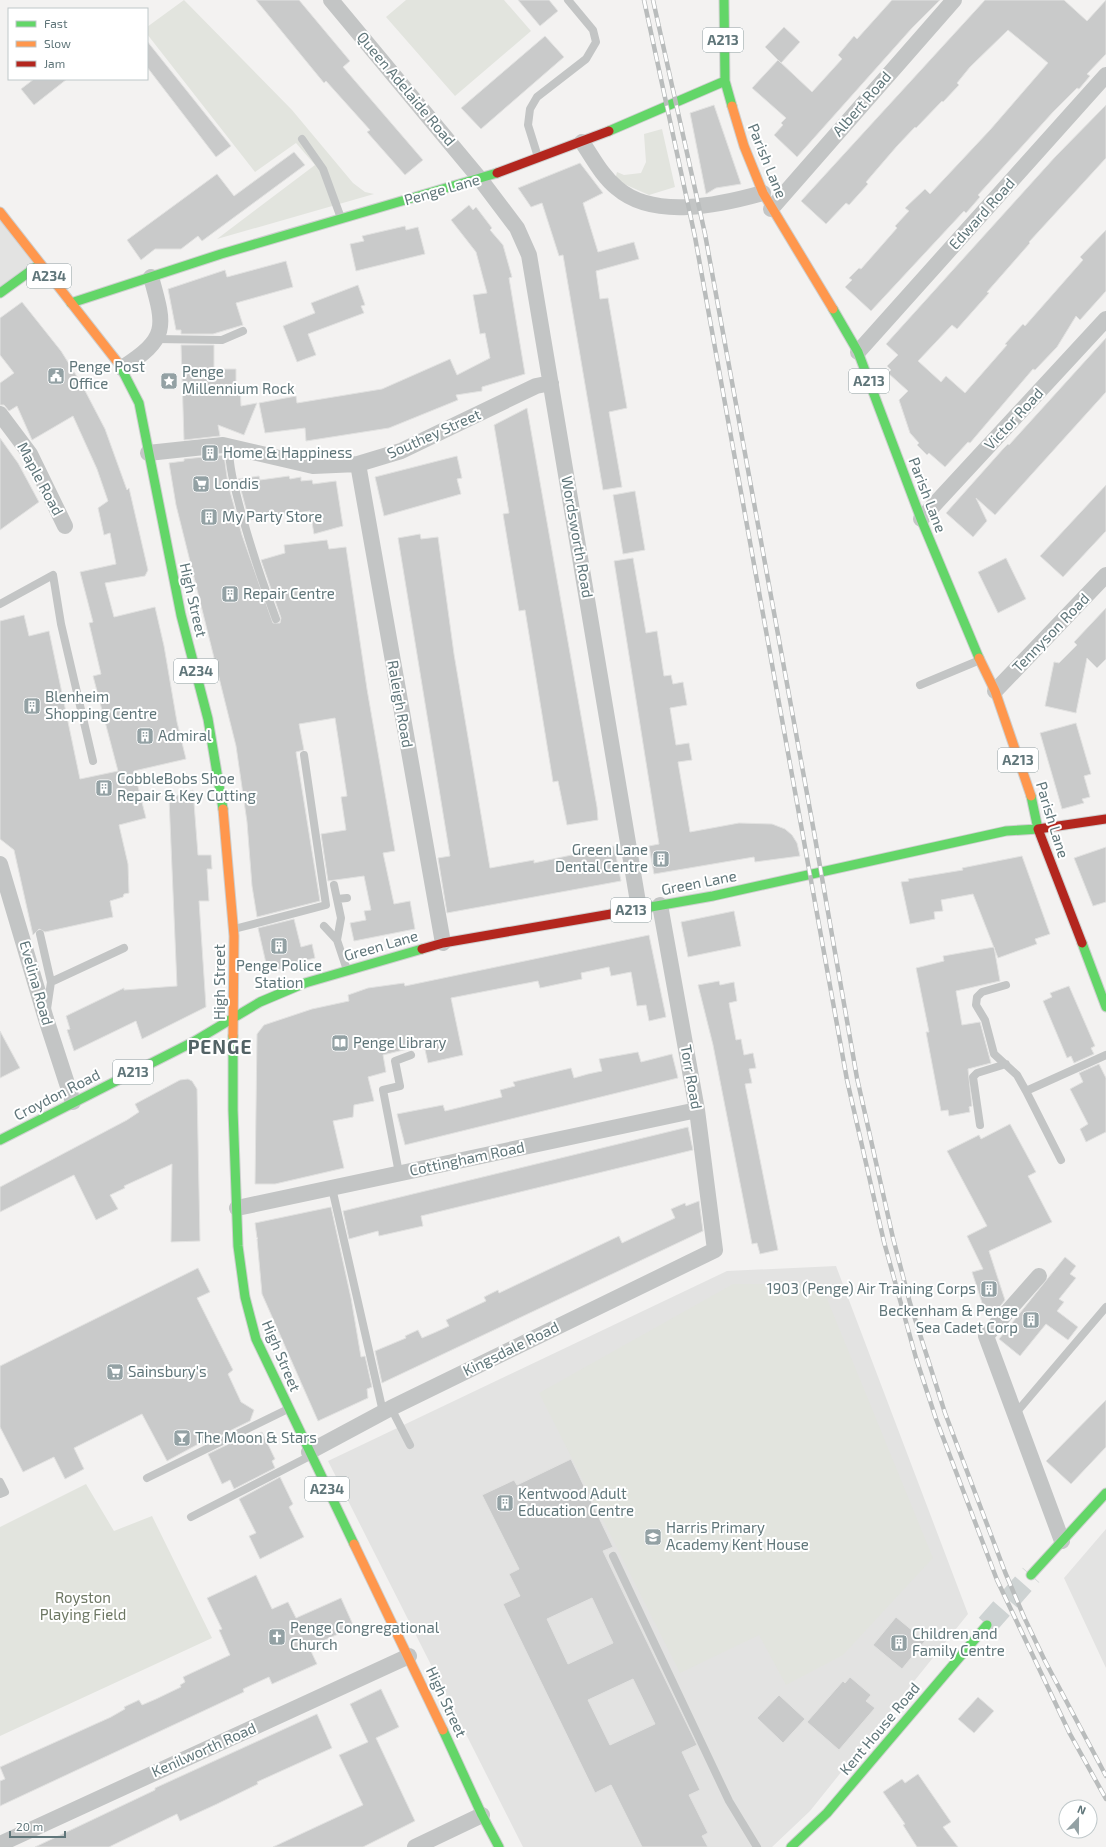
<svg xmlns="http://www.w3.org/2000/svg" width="1106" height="1847" font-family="'Exo 2',sans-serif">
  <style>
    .built { fill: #e3e3e2 }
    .green { fill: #e2e4de }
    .building { fill: #c9caca; stroke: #e2e2e1; fill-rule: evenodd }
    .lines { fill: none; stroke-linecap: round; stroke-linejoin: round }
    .secondary-tunnel { stroke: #ced3d3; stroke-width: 22; stroke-dasharray: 22 11; stroke-linecap: butt }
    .fast-casing { stroke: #cecfcf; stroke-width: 11 }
    .slow-casing { stroke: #cecfcf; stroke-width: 11 }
    .jam-casing { stroke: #cecfcf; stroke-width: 11 }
    .lane { stroke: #c3c5c5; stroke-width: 8 }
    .street { stroke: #c3c5c5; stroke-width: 16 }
    .fast { stroke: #63d668; stroke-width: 9 }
    .slow { stroke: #ff974d; stroke-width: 9 }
    .jam { stroke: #b3261e; stroke-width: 9 }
    .rail-casing { stroke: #b9bcbc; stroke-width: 4.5 }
    .rail { stroke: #fff; stroke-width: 3; stroke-dasharray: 9; stroke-linecap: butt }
    .labels { text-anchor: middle; stroke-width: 4; stroke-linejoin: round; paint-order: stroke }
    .shield { fill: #fff; stroke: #909fa2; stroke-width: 1 }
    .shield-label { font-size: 14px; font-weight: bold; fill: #60767a }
    .street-label { font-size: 15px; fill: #60767a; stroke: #fff }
    .poi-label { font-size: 15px; fill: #60767a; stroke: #fff; text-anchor: start }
    .park-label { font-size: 15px; fill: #6d7763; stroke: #fff }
    .district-label { font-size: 19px; font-weight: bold; letter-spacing: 1px; fill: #526265; stroke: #fff }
  </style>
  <rect width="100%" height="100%" fill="#f3f2f1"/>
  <!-- built -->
  <path class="built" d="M0 211 40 264 0 293Z
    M836 1266 968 1614 810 1811 772 1847H523L328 1461 727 1271Z
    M1106 1529V1668L1064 1578Z"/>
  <!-- green -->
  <path class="green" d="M184 0 292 110 353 183 365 192 374 194 217 239 315 165 296 143 255 172 147 34V27Z
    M406 0H504L531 31 455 96 386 17Z
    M662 129 675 187 649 195 615 180 617 172 624 175 641 173 646 162 644 134Z
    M733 1284H821L933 1558 843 1655 786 1685 759 1635 680 1673 539 1393Z
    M86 1484 114 1531 152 1516 212 1638 0 1736V1527Z"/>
  <!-- building -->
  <path class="building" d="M256 0H299L350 61 343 67 423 160 405 175 367 132 370 130 326 81 324 83Z
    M518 0H549L558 11 540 26Z
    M892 0H940L912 28 797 157 774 135 783 125 781 123 786 118 752 88 778 60 812 92 842 59 838 55 854 36 857 39Z
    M985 0H1064L1087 21 1106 0V54L1087 74 1090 76 1079 89 1077 88 1053 112 978 195 980 197 966 213 964 211 871 311 845 287 852 280 849 278 859 268 861 269 897 228 895 226 909 211 905 208 925 189 930 194 990 130 1048 63 1008 30 970 67 957 83 959 85 943 102 942 101 916 128 915 127 897 146 866 182 868 184 849 205 846 203 826 224 801 201Z
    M784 27 800 42 781 63 765 47Z
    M545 36 564 57 481 129 461 108Z
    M147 41 231 146 216 157 147 67Z
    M34 79H67L34 105 21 89Z
    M714 105 741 184 716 188 706 194 690 113Z
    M1106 105V158L1029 242 1030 243 987 292 989 293 957 329 952 325 918 361 941 382 946 376 965 393 1007 345 1005 344 1023 324 1025 326 1083 260 1080 257 1106 230V291L1080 320 1076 316 1057 347 1035 370 1033 369 970 443 968 442 945 467 929 453 927 455 917 445 919 443 910 433 899 400 908 391 888 373 891 370 887 366 898 355 886 344 1055 157Z
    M294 152 305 165 202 241 198 236 181 249H155L141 260 127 240 217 174 234 196Z
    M580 163 603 193 583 203 598 252 634 242 639 259 596 271 600 299 608 298 627 408 609 412 622 487 603 490 563 255 559 256 542 203 531 207 518 188Z
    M469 205 473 210 476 207 492 228 490 230 503 245 512 277 509 278 525 374 482 387V391L456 395 458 400 389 428 306 441 305 428 265 433 259 403 296 396 297 403 382 389 450 359 457 375 490 358 485 333 480 334 473 295 487 293 476 252 451 220Z
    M405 226 406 230 418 227 425 254 356 271 350 244 364 241 362 236Z
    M286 261 293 287 236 303 243 325 213 334H181V330H176L168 289 225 270 227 277Z
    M358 285 365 305 361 306 364 313 308 334 316 355 297 362 283 326 315 313 311 303Z
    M22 302 61 351 81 383 105 429 127 490 129 488 148 570 145 576 105 583 114 617 155 607 164 646 177 722 186 759 134 771 146 818 119 825 128 864 129 893 124 894 123 897 110 901 113 917 45 932 39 929 33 935 14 850 0 839V621L24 615 29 636 49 631 80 779 118 771 93 676 101 674 89 623 93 622 80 572 116 564 110 533 104 535 98 508 108 501 97 469 73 416 32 440 17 406 9 411 4 405H0V383L14 373 0 355V318Z
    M1106 338V392L995 515 976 498 987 521 973 537 946 513 1003 449 1008 444 1009 445Z
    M181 345H214V369H236V385H240L241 406 257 403 244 435 218 425 220 436 184 440Z
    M527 408 597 807 598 820 567 825 558 781 553 782 525 610 519 611 503 514 509 513 494 425Z
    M0 438 18 463 39 502 0 530Z
    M224 455 228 484 242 535 273 623H280L281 618 261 560 285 553 284 545 327 540 329 549 346 547 367 689 395 851 383 853 394 904 410 901 415 929 354 941 350 923 366 920 364 911 371 910 364 876 328 881 321 834 346 830 341 797 347 796 335 718 299 724 304 750 296 752 320 901 257 917 252 886 247 822 236 746 176 505 169 463 184 461V459Z
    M457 456 462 478 457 479 461 494 384 516 375 477Z
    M259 476 260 480 289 476 290 479 301 477V481L312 480 313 484 336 481 343 526 314 534 310 511 249 520 238 479Z
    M1106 485V531L1063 577 1040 556Z
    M635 491 645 550 623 554 613 495Z
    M420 534 421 539 438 537 454 654 490 868 534 860V863L614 846 621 881 447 913 438 858 450 856 398 538Z
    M633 558 646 633 657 631 664 676 671 675 673 684 683 682 687 705 670 708 676 745 689 743 692 760 678 762 690 832 739 823 772 824 785 829 792 835 797 843 800 856 755 862 754 857 654 874 649 846 659 844 614 561Z
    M1006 558 1026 599 998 613 978 572Z
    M1106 608V659L1097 668 1087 658 1076 713 1045 706 1054 662 1059 663 1077 645 1074 642Z
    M1076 723 1091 774 1084 776 1090 797 1082 799 1084 803 1062 809 1040 733Z
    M193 790 198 855H211L212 869H207L209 901H199L206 1007 142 1039 136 1021 74 1051 67 1030 70 1029 66 1016 124 988V990L177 986 169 798Z
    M1106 847V902L1093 906 1074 858Z
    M1022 856 1050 934 1035 939 1037 944 998 958 973 894 941 900 943 911 934 912 935 919 910 924 901 882 909 881 908 879 963 870 962 868Z
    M734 911 741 946 688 957 681 922Z
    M294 919 301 947 312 944 315 958 299 962 300 965 268 972 258 928Z
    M649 935 666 1017 649 1021 646 1005 637 1006 631 972 611 976 609 967 581 973 582 979 540 988 538 981 451 998 463 1055 428 1063 424 1045 383 1055 386 1072 368 1077 374 1101 354 1105 353 1117 333 1121 344 1168 275 1184H255L257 1034 264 1025 312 1009 349 1001 348 995 368 988 404 983 405 986Z
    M994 947 1000 981 956 991 962 1025 980 1022 991 1063 968 1069 972 1106 969 1107 970 1112 949 1116 948 1110 941 1111 926 1032H929L916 968 944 961 943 956Z
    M719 981 720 985 734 982 737 1001 729 1003 736 1040 741 1039 744 1055 753 1053 756 1068 749 1069 752 1083 745 1084 778 1250 760 1254 757 1243 752 1244 713 1045 698 985Z
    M1069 986 1095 1046 1091 1048 1094 1054 1074 1063 1071 1056 1067 1058 1043 1001 1052 997 1050 993Z
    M0 1031 20 1068 0 1078Z
    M638 1052 641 1062 672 1054 678 1078 405 1145 397 1114 443 1105 445 1111 502 1097 500 1090 515 1086 513 1082 571 1068 574 1078 588 1074 602 1071 599 1059Z
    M1099 1064 1106 1078V1132L1086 1142 1080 1129 1088 1124 1070 1089 1083 1082 1079 1073Z
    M188 1079 192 1081 197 1089 200 1241 171 1242 172 1164 124 1186 125 1188 110 1195 118 1209 96 1220 74 1175 0 1212V1187L127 1120 139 1112 135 1104 180 1080Z
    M1010 1124 1036 1172 1028 1176 1052 1222 989 1251 1005 1300 998 1309 985 1312 972 1272 983 1269 967 1236 987 1226 947 1151 979 1135 981 1139Z
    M688 1127 693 1150 421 1216 423 1226 379 1236 378 1231 349 1239 343 1211Z
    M699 1201 703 1231 382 1383 375 1351 406 1338 405 1336 418 1330 422 1338 436 1332 449 1326 446 1320 486 1301 484 1297 498 1290 499 1293 619 1236 622 1243 675 1218 671 1209 685 1203 686 1206Z
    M331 1207 351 1298 361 1357 365 1356 372 1387 367 1389 368 1398 318 1421 262 1294 257 1239 258 1238H257L255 1223Z
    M1065 1257 1076 1266 1070 1274 1076 1278 1059 1299 1064 1302 1057 1311 1078 1327 1068 1340 1046 1324 1020 1356 999 1339Z
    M198 1268 210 1292 197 1298 233 1370 228 1374 241 1402 254 1410 250 1421 203 1444 202 1442 167 1461 142 1414 74 1448 84 1469 65 1479 54 1457 23 1472 0 1427V1366Z
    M1106 1400V1447L1071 1484 1046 1461Z
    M262 1432 275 1459 272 1461 275 1468 234 1489 230 1480 222 1484 208 1454 245 1436 244 1440Z
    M571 1459 613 1547 603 1551 697 1745 682 1752 700 1790 689 1795 708 1833 702 1836 708 1847H642L611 1785 595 1793 503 1604 520 1596 509 1574 519 1569 482 1495 514 1480 517 1485ZM592 1598 613 1643 568 1664 547 1619ZM633 1679 655 1724 610 1745 588 1700Z
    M280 1477 293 1504 289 1507 304 1537 260 1559 249 1536 256 1533 239 1499Z
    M256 1575 272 1609 288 1602 296 1618 341 1598 354 1627 309 1647 317 1664 272 1684 269 1677 243 1689 244 1692 0 1806V1781L5 1779 0 1767 111 1717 125 1709 124 1707 139 1700 142 1705 156 1699 181 1687 180 1685 185 1682 183 1677 230 1655 219 1630 222 1629 207 1598Z
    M896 1617 925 1641 902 1669 873 1645Z
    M850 1677 871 1695 866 1701 875 1708 839 1750 807 1722 843 1681 845 1683Z
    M381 1689 399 1727 376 1738 415 1821 363 1847H273L363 1805 339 1755 368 1742 350 1704Z
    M779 1695 805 1719 783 1743 757 1718Z
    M978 1697 994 1711 974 1733 958 1719Z
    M317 1714 332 1748 257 1782 258 1784 217 1804 180 1821 177 1814 109 1847H35L155 1790V1788Z
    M918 1774 951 1822 943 1827 958 1847H917L903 1825 905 1824 883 1792 902 1779 905 1783Z"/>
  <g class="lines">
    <!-- secondary-tunnel -->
    <path class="secondary-tunnel" d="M987 1625 1031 1575"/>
    <defs>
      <path id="fast" d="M724 0 725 81 732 106
        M609 131 725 81
        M0 293 40 264
        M71 303 221 254 497 173
        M833 309 858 352 921 519 979 658
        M119 364 139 403 181 615 208 719 223 809
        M611 914 713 896 1006 831 1038 829 1031 796
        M1082 943 1106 1007
        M233 1036V1110L238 1246 245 1297 256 1339 354 1544
        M0 1140 193 1042 260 1002 305 983 422 949
        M1031 1575 1106 1493
        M443 1730 482 1815 499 1847
        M791 1847 827 1813 987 1625"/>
      <path id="slow" d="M732 106 744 146 763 193 833 309
        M0 212 119 364
        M979 658 995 691 1031 796
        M223 809 234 936 233 1036
        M354 1544 443 1730"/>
      <path id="jam" d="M497 173 609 131
        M1082 943 1038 829 1106 819
        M422 949 443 943 611 914"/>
    </defs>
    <!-- fast casing -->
    <use href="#fast" class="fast-casing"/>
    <!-- slow casing -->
    <use href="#slow" class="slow-casing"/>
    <!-- jam casing -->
    <use href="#jam" class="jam-casing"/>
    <!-- lane -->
    <path class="lane" d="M302 139 323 169 341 218
      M538 157 528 125 530 109 537 97 586 59 596 42 593 30 568 0
      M156 339 222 340 243 331
      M229 447C229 466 234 485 239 504 249 543 262 581 276 619
      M0 604 53 575 61 624 93 761
      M920 685 980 660
      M334 885 341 918 337 940 347 970
      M337 899 347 898
      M324 926 337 940
      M234 929 326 905 304 755
      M40 934 51 982 47 1009
      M51 982 124 948
      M1006 985 982 992 977 997 976 1005 985 1020 994 1054 1017 1075 1026 1091 1106 1055
      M1026 1091 1061 1160
      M980 1125 973 1077 977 1073 1006 1064
      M399 1173 383 1090 400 1086 395 1061 411 1055
      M332 1188 383 1412
      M391 1408 410 1445
      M1015 1414 1106 1307
      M147 1478 288 1409
      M0 1482 5 1492 0 1494
      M191 1517 310 1456
      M613 1556 729 1801 757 1847"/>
    <!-- street -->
    <path class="street" d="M331 0 480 179 517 228 529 255 639 908
      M582 142C593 158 602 176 617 188 654 220 720 205 763 193
      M771 209 954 0
      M858 352 1106 75
      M122 368C169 338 165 327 151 277
      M0 414 30 454 65 526
      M148 453 223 445 313 466 358 464 401 451 536 386 551 383
      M358 464 443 943
      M921 519 1106 319
      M995 691 1106 575
      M0 864 46 1019 73 1102
      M237 1208 697 1110
      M1039 1276 986 1336 1062 1541
      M309 1452 391 1408 715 1250 697 1110 660 905
      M0 1844 409 1656
      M415 1847 482 1815"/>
    <!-- fast -->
    <use href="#fast" class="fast"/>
    <!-- slow -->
    <use href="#slow" class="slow"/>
    <!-- jam -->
    <use href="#jam" class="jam"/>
    <defs>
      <path id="rail" d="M644 0 695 237 847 1080 884 1242 916 1358 936 1419 997 1580 1070 1734 1106 1799
        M653 0 705 234 814 832 857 1078 893 1238 910 1303 945 1413 1005 1572 1024 1617 1045 1661 1106 1776"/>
    </defs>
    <!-- rail casing -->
    <use href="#rail" class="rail-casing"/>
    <!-- rail -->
    <use href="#rail" class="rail"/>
  </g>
  <!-- icons -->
  <defs>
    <symbol id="civic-square" viewBox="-11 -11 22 22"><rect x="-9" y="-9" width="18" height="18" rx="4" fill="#93a1a4" stroke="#fff"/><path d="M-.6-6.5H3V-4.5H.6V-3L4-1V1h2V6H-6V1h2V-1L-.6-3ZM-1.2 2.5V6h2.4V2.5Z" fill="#fff"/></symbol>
    <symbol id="sight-square" viewBox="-11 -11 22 22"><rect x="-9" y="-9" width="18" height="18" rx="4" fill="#93a1a4" stroke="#fff"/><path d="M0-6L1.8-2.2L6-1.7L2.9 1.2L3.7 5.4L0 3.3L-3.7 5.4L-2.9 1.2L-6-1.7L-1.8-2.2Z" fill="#fff"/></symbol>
    <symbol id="building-square" viewBox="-11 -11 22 22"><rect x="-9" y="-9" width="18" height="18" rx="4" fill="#93a1a4" stroke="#fff"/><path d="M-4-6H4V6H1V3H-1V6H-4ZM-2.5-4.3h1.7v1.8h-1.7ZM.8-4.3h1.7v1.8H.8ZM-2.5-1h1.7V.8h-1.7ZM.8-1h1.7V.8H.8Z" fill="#fff"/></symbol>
    <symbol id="supermarket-square" viewBox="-11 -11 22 22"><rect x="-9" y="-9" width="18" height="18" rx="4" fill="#93a1a4" stroke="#fff"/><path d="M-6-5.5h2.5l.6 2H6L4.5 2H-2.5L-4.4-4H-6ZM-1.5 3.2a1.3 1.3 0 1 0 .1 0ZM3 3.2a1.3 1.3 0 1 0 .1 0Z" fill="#fff"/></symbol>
    <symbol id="library-square" viewBox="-11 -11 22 22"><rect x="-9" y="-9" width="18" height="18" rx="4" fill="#93a1a4" stroke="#fff"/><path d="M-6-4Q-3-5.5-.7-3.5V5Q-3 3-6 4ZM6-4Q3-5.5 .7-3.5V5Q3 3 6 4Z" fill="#fff"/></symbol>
    <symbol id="bar-square" viewBox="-11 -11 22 22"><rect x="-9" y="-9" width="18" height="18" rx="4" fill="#93a1a4" stroke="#fff"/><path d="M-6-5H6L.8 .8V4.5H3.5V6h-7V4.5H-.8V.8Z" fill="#fff"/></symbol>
    <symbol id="school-square" viewBox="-11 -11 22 22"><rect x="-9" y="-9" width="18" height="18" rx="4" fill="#93a1a4" stroke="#fff"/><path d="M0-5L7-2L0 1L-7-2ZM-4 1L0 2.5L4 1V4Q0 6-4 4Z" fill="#fff"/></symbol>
    <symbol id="church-square" viewBox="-11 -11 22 22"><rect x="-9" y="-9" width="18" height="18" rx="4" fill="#93a1a4" stroke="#fff"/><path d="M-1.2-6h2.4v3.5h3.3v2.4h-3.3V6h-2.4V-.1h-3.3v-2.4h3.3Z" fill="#fff"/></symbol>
  </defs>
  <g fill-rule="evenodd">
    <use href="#civic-square" x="46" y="366" width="20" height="20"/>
    <use href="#sight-square" x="159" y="371" width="20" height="20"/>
    <use href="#building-square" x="200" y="443" width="20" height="20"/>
    <use href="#supermarket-square" x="191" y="474" width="20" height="20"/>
    <use href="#building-square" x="199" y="507" width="20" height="20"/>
    <use href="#building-square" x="220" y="584" width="20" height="20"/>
    <use href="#building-square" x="22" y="696" width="20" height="20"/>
    <use href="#building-square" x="135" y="726" width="20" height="20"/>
    <use href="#building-square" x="94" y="778" width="20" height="20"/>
    <use href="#building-square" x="651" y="849" width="20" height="20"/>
    <use href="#building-square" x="269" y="936" width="20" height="20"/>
    <use href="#library-square" x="330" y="1033" width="20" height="20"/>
    <use href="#building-square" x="979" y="1279" width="20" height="20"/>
    <use href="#building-square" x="1021" y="1310" width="20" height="20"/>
    <use href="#supermarket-square" x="105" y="1362" width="20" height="20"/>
    <use href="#bar-square" x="172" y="1428" width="20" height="20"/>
    <use href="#building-square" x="495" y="1493" width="20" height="20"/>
    <use href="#school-square" x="643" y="1527" width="20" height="20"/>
    <use href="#church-square" x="267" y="1627" width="20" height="20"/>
    <use href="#building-square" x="889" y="1633" width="20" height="20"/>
  </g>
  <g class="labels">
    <!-- shield labels -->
    <g class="shield">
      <rect x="703" y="28" width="40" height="24" rx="3"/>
      <rect x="27" y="264" width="44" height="24" rx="3"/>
      <rect x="849" y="369" width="40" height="24" rx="3"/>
      <rect x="174" y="659" width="44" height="24" rx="3"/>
      <rect x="998" y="748" width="40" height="24" rx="3"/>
      <rect x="611" y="898" width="40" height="24" rx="3"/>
      <rect x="113" y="1060" width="40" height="24" rx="3"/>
      <rect x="305" y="1477" width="44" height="24" rx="3"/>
    </g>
    <g class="shield-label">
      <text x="723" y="45">A213</text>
      <text x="49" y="281">A234</text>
      <text x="869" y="386">A213</text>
      <text x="196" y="676">A234</text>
      <text x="1018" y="765">A213</text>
      <text x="631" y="915">A213</text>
      <text x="133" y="1077">A213</text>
      <text x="327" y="1494">A234</text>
    </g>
    <!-- street labels -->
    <g class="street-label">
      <text transform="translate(406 89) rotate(50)" y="5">Queen Adelaide Road</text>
      <text transform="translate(862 104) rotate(-49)" y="5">Albert Road</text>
      <text transform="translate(767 161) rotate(68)" y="5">Parish Lane</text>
      <text transform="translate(442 190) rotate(-16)" y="5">Penge Lane</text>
      <text transform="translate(982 214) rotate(-48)" y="5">Edward Road</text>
      <text transform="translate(1014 419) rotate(-47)" y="5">Victor Road</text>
      <text transform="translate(434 434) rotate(-24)" y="5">Southey Street</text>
      <text transform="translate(40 479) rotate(62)" y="5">Maple Road</text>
      <text transform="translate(927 495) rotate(69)" y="5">Parish Lane</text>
      <text transform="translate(577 537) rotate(80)" y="5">Wordsworth Road</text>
      <text transform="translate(193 600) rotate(77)" y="5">High Street</text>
      <text transform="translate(1051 633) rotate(-46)" y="5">Tennyson Road</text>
      <text transform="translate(400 704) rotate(80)" y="5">Raleigh Road</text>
      <text transform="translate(1052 820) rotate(73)" y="5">Parish Lane</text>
      <text transform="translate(699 883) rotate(-11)" y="5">Green Lane</text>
      <text transform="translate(381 946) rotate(-16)" y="5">Green Lane</text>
      <text transform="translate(220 982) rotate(-90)" y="5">High Street</text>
      <text transform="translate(36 983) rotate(74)" y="5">Evelina Road</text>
      <text transform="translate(691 1077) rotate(80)" y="5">Torr Road</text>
      <text transform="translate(57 1095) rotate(-27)" y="5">Croydon Road</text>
      <text transform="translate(467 1159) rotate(-12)" y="5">Cottingham Road</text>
      <text transform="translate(511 1349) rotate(-26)" y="5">Kingsdale Road</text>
      <text transform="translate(281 1356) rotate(67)" y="5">High Street</text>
      <text transform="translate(446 1702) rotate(65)" y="5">High Street</text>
      <text transform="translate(880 1729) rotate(-50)" y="5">Kent House Road</text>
      <text transform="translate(204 1750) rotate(-24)" y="5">Kenilworth Road</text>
    </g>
    <!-- poi labels -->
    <g class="poi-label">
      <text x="69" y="372">Penge Post<tspan x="69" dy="17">Office</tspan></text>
      <text x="182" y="377">Penge<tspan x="182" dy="17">Millennium Rock</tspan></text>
      <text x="223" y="458">Home &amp; Happiness</text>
      <text x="214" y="489">Londis</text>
      <text x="222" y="522">My Party Store</text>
      <text x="243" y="599">Repair Centre</text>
      <text x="45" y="702">Blenheim<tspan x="45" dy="17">Shopping Centre</tspan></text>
      <text x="158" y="741">Admiral</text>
      <text x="117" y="784">CobbleBobs Shoe<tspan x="117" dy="17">Repair &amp; Key Cutting</tspan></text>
      <text x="648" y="855" text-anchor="end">Green Lane<tspan x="648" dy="17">Dental Centre</tspan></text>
      <text x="279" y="971" text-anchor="middle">Penge Police<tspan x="279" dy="17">Station</tspan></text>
      <text x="353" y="1048">Penge Library</text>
      <text x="976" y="1294" text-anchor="end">1903 (Penge) Air Training Corps</text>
      <text x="1018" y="1316" text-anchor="end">Beckenham &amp; Penge<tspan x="1018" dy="17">Sea Cadet Corp</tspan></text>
      <text x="128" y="1377">Sainsbury's</text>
      <text x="195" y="1443">The Moon &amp; Stars</text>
      <text x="518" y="1499">Kentwood Adult<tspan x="518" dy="17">Education Centre</tspan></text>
      <text x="666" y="1533">Harris Primary<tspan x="666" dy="17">Academy Kent House</tspan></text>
      <text x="290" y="1633">Penge Congregational<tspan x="290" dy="17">Church</tspan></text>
      <text x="912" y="1639">Children and<tspan x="912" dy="17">Family Centre</tspan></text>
    </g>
    <!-- park labels -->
    <g class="park-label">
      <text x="83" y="1603">Royston<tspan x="83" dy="17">Playing Field</tspan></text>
    </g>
    <!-- district labels -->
    <g class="district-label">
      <text x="220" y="1054">PENGE</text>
    </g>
  </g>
  <!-- legend -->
  <rect x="8" y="8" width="140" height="72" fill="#ffffff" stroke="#bfc8ca"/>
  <rect x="16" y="21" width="20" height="6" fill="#63d668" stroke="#bfc8ca"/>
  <text x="44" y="28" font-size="12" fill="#60767a">Fast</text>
  <rect x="16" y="41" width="20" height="6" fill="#ff974d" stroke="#bfc8ca"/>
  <text x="44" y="48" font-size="12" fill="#60767a">Slow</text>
  <rect x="16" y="61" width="20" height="6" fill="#b3261e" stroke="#bfc8ca"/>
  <text x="44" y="68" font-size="12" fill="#60767a">Jam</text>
  <!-- north arrow -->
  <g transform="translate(1078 1819) rotate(22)"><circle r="19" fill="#ffffff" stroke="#bfc8ca"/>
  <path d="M0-3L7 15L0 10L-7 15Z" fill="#93a1a4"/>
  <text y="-6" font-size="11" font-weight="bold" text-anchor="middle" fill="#60767a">N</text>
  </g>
  <!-- scale -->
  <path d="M10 1831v6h55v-6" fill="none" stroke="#60767a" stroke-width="2"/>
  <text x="16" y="1831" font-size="12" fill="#60767a" stroke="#ffffff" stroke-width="3" paint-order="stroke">20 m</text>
</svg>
